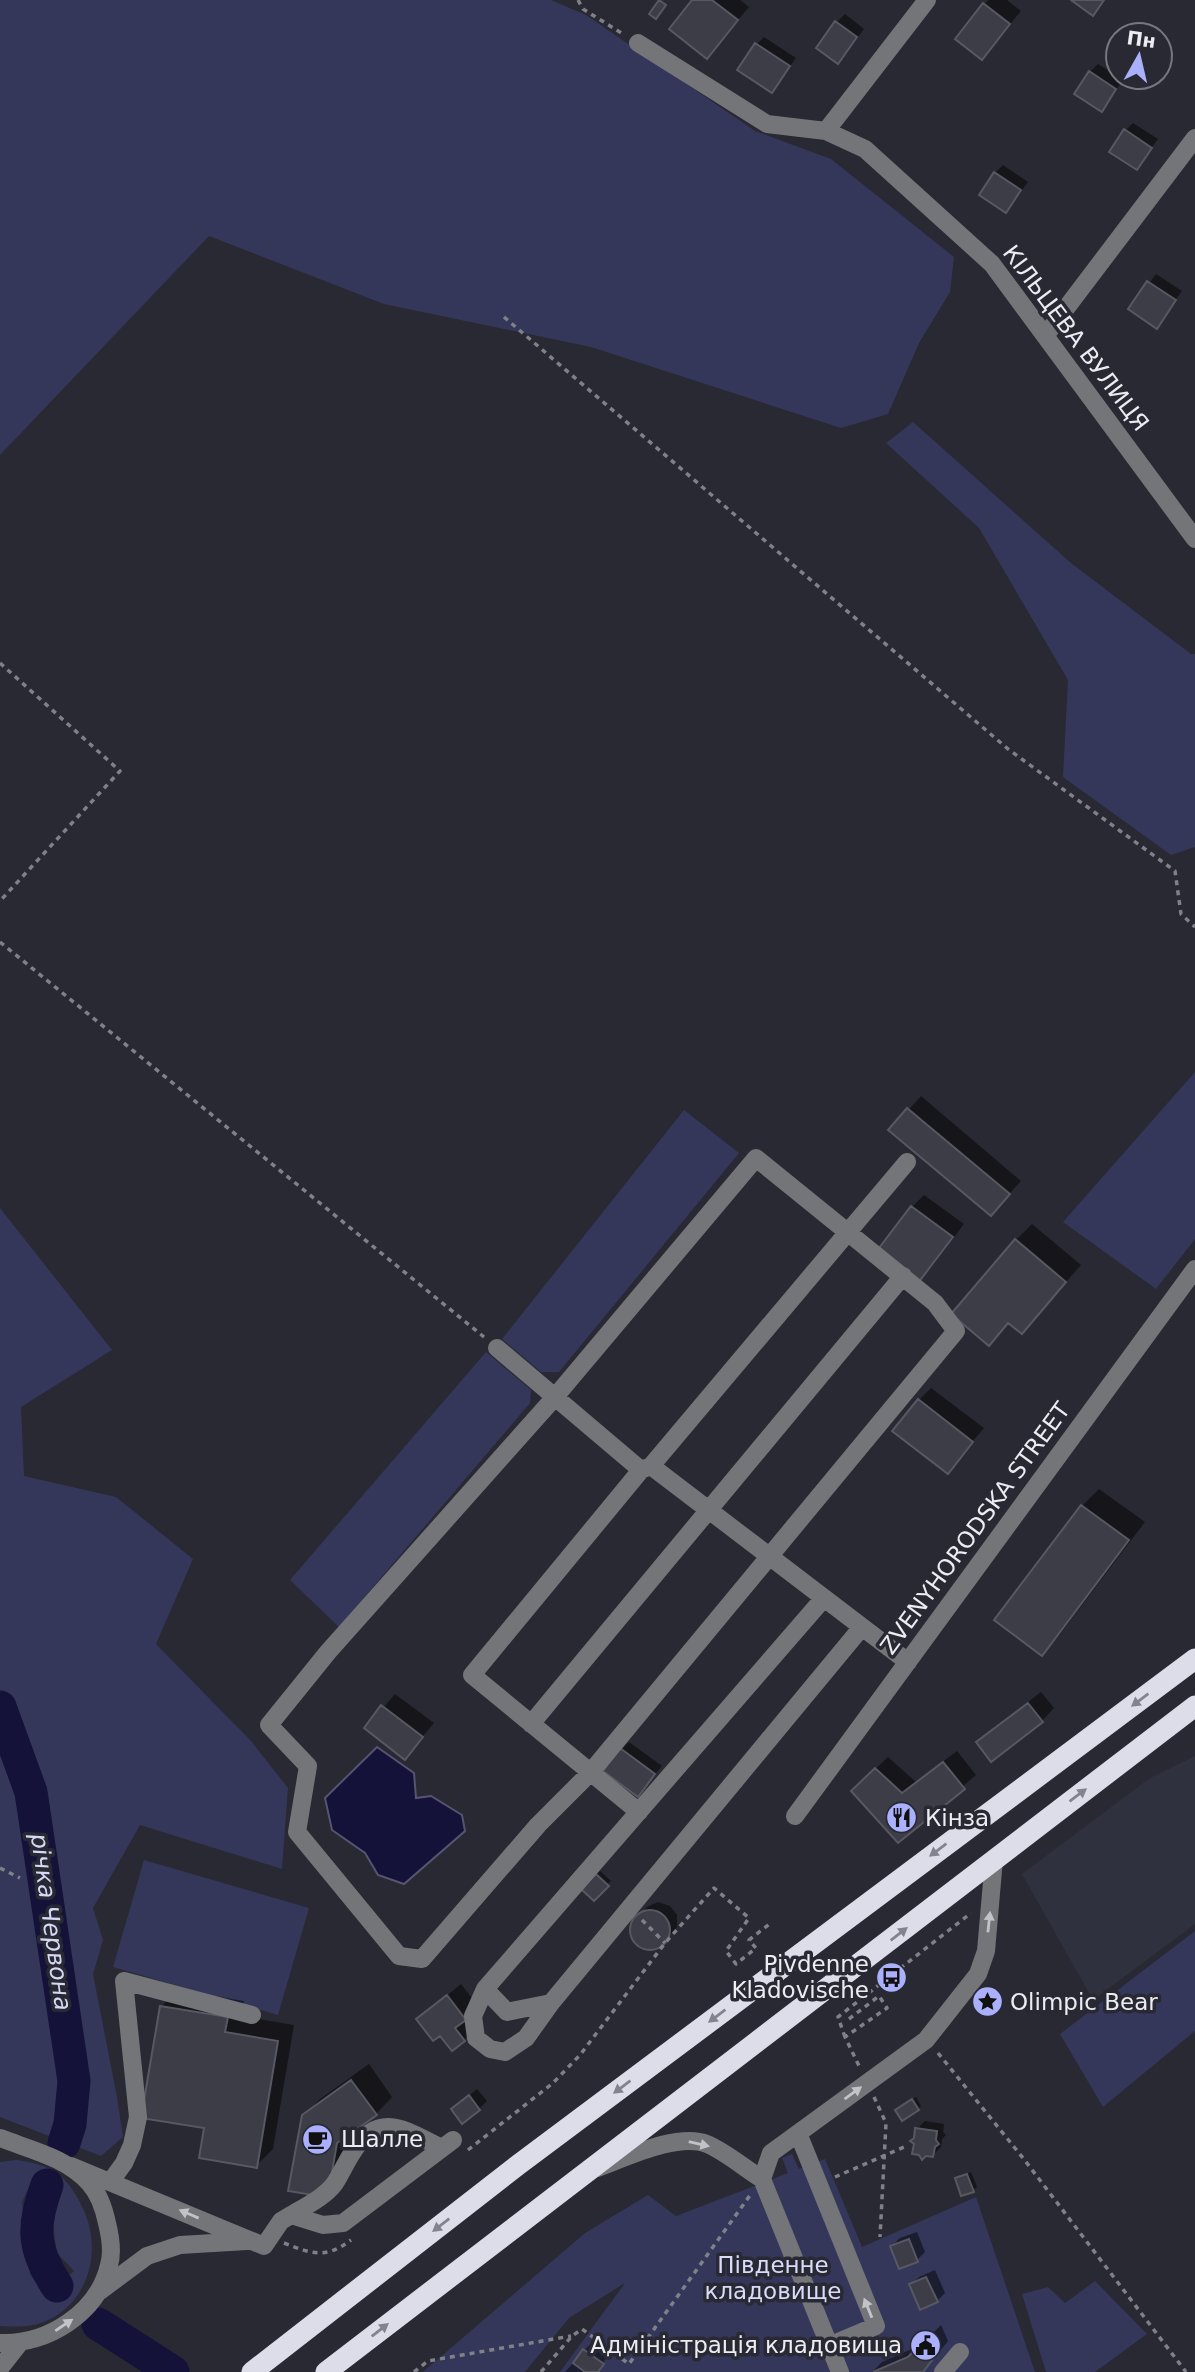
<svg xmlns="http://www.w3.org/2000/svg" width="1195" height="2372" font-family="'DejaVu Sans',sans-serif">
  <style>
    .built { fill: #2f313f }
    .green { fill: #34375a; fill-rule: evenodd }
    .water { fill: #141239; stroke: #555471; stroke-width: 2 }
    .shadow { fill: #0007 }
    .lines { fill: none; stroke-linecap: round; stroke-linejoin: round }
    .river { stroke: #141239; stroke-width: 33 }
    .building { fill: #3c3d46; stroke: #575861; stroke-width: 2 }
    .path { stroke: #7f8088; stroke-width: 3.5; stroke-dasharray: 5 5; stroke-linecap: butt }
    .minor { stroke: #747579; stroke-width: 18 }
    .highway { stroke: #dcdde8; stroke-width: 21 }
    .oneway { fill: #82838d }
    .oneway2 { fill: #c2c3c8 }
    .labels { text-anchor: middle; stroke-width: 7; stroke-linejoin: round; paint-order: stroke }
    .street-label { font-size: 23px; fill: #ecedf3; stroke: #282932 }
    .poi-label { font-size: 23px; fill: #ecedf3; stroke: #282932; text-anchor: start }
    .park-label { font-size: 23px; fill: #d8dcfa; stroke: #282932 }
    .water-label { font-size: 24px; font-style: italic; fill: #d5d9f7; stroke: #282932 }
  </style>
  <rect width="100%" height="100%" fill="#282932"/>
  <!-- built -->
  <path class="built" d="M1195 1756V1924L1093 2000 1022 1874 1150 1778Z"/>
  <!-- green -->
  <path class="green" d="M0 0H551L586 15 755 131 831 159 954 257 950 292 919 343 888 414 841 428 591 347 384 304 209 236 0 455Z
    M913 422 1071 563 1191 654H1195V847L1171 855 1063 777 1068 680 979 528 886 443Z
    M1195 1072V1239L1156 1289 1063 1222Z
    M684 1110 739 1153 559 1372H541L502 1339Z
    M0 1208 112 1350 21 1407 24 1476 116 1497 193 1559 156 1644 251 1741 288 1788 282 1869 140 1825 93 1908 103 1940 93 1974 117 2097 123 2137 101 2156 0 2117Z
    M486 1352 531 1390 530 1403 339 1627 290 1580Z
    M144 1860 309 1908 278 2015 113 1967Z
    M1195 1931V2031L1103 2107 1060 2034Z
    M792 2154 799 2169 825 2159 862 2247 976 2197 1035 2372H560L625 2283 569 2318 525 2372H423L585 2233 648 2195 676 2216 788 2173 782 2158Z
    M17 2160C31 2162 46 2165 58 2174 70 2183 79 2199 85 2213 103 2256 85 2310 38 2324 25 2327 13 2327 0 2326V2162ZM34 2177 55 2184 50 2205 57 2253 74 2271 45 2295 30 2274 22 2202Z
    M1095 2281 1147 2334 1095 2372H1046L1022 2294 1048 2287 1065 2303Z"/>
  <!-- water -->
  <path class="water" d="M377 1747 414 1773 416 1798 431 1796 462 1815 465 1831 404 1884 378 1875 365 1853 332 1830 325 1798Z"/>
  <!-- shadow -->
  <path class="shadow" d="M694 0H740L749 7 707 57Z
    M989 0H1007L1021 11 982 58 984 4Z
    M845 14 864 29 845 53 837 22Z
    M764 37 796 58 772 91 756 45Z
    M1098 64 1123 80 1101 110 1090 72Z
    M1133 123 1158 139 1136 168 1125 131Z
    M1003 165 1028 182 1006 211 995 173Z
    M1156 274 1182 291 1156 326 1130 308Z
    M921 1096 1021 1181 1003 1201 891 1130Z
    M924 1195 964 1224 930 1269 918 1281 912 1207Z
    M1032 1224 1081 1265 1022 1332 1010 1322 989 1344 1016 1240Z
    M931 1388 984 1428 947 1472 919 1400Z
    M1099 1489 1145 1522 1058 1637 1042 1653 996 1620 1082 1506Z
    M1041 1692 1054 1708 1042 1721 978 1743 991 1730Z
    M395 1694 434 1723 405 1758 366 1728Z
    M629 1742 662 1766 638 1794 621 1750Z
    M957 1751 976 1775 898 1841 865 1779 888 1757 916 1782Z
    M600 1871 611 1881 594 1898 584 1889Z
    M658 1902 670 1906 677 1915V1927L665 1941 654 1948 642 1947 634 1938 632 1926 647 1907Z
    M461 1984 478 2006 476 2028 464 2040 441 2033 418 2019Z
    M178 1990 244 2001 241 2016 294 2025 273 2149 256 2166 162 2006Z
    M369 2064 392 2097 376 2114 352 2130 346 2165 290 2189 303 2116 320 2099Z
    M477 2089 487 2101 479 2109 461 2102Z
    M916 2097 921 2106 918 2109 901 2106Z
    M925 2121 944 2124 943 2132 946 2135 942 2139 941 2147 933 2155 916 2137 917 2129Z
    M971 2172 977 2187 973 2190 957 2179Z
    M917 2232 925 2252 917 2260 892 2246 900 2238Z
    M935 2270 945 2293 937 2301 911 2285 919 2277Z
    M941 2325 948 2341 923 2372H872L882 2362 921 2345Z
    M592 2342 610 2355 607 2356 598 2372H565Z"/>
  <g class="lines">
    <!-- river -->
    <path class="river" d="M0 1707 31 1792 74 2081 70 2124 64 2143
      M47 2185C32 2226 32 2248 57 2286
      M98 2324 173 2372"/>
  </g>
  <!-- building -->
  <path class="building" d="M659 0 666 5 656 19 649 14Z
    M692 0H712L738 20 707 59 669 29Z
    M1071 0H1104L1093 16Z
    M983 3 1010 24 982 60 955 39Z
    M835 21 857 37 838 64 816 48Z
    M755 43 790 66 772 93 737 70Z
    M1089 71 1116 89 1102 112 1074 94Z
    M1124 129 1152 148 1137 170 1109 152Z
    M994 172 1021 190 1006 213 979 195Z
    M1147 281 1176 300 1157 329 1128 309Z
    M907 1108 1010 1194 991 1216 888 1130Z
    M911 1206 953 1237 918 1283 876 1252Z
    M1015 1239 1066 1282 1022 1334 1008 1323 989 1346 951 1314Z
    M918 1399 973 1442 948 1474 892 1431Z
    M1081 1505 1129 1540 1042 1656 994 1620Z
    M1028 1703 1043 1722 991 1762 976 1742Z
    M381 1705 423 1737 405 1760 364 1728Z
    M620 1748 655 1774 638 1797 603 1771Z
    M943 1762 965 1789 898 1843 851 1791 875 1768 902 1793Z
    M596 1874 609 1886 594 1901 581 1889Z
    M630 1930a20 20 0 1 1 40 0a20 20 0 1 1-40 0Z
    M447 1995 466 2020 455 2028 465 2041 452 2051 440 2036 433 2041 416 2019Z
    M160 2006 228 2017 225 2032 278 2041 257 2168 199 2158 204 2128 141 2118Z
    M351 2080 377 2115 337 2143 330 2184 313 2195 288 2191 302 2115Z
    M469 2095 480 2110 462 2124 451 2109Z
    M912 2099 919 2110 902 2121 895 2110Z
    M915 2128 937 2131 936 2140 939 2144 935 2147 933 2157 926 2156 922 2160 919 2155 912 2154 914 2144 910 2141 914 2138Z
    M967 2174 974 2192 961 2196 955 2178Z
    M909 2239 918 2262 899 2269 890 2246Z
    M926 2277 938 2302 920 2310 909 2284Z
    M928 2336 936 2355 923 2372H873L908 2357Z
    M583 2349 604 2364 598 2372H585L573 2363Z"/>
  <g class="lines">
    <!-- path -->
    <path class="path" d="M578 0 583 9 623 34
      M504 317 1008 749 1175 871 1181 914 1195 927
      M0 663 120 771 0 901
      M0 942 484 1337
      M0 1868 20 1878
      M642 1920 665 1943
      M849 2019 879 1996 887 2008 845 2037 860 2068
      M845 2037 838 2017 971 1913
      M938 2053 1023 2158 1186 2372
      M874 2097 886 2123 880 2237
      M468 2150 553 2083 580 2055 665 1943 714 1888 749 1918 726 1951 736 1964 756 1948 749 1940 772 1922
      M835 2177 904 2147
      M284 2243C312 2254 326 2259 351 2240
      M414 2372 428 2361 571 2336
      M541 2372 572 2336 582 2329 629 2364 751 2194"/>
    <!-- minor -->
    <path class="minor" d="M638 43 767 124 826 131 865 149 992 264 1195 539
      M826 131 927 0
      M1045 336 1195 138
      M756 1158 935 1303 956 1331 590 1773 538 1825 422 1959 399 1956 297 1832 308 1766 269 1725 328 1652 555 1397Z
      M497 1348 641 1470
      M651 1466 908 1662
      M824 1598 485 1989 507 2012 551 2003 862 1627
      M531 1724 903 1276
      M639 1812 472 1675 641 1470 651 1466 907 1162
      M795 1816 1195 1269
      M485 1989 473 2016 476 2038 490 2049 505 2052 526 2038 551 2003
      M798 2133 876 2326 831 2345
      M0 2138C31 2150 68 2158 90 2184 99 2194 104 2209 107 2223 110 2235 113 2252 109 2265 98 2313 47 2345 0 2343
      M71 2166 264 2246 281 2221 291 2215 323 2225 343 2223 453 2140
      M597 2168C625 2158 678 2132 707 2144 726 2152 744 2168 762 2179
      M111 2181 124 2163 132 2145 138 2117 124 1981 252 2015
      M291 2215C306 2206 325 2197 335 2183 342 2172 347 2160 354 2150 380 2109 408 2132 442 2148
      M100 2291 147 2256 180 2245 247 2241
      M0 2368 19 2344
      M840 2372 762 2179 771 2153 926 2040 978 1974 986 1951 994 1859
      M943 2372 960 2352"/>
    <!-- highway -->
    <path class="highway" d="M252 2372 518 2165 1195 1659
      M326 2372 1195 1706"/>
  </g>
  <!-- one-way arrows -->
  <defs><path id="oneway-solid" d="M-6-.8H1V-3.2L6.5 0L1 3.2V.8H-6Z" transform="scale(1.75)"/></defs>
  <g class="oneway">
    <use href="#oneway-solid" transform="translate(1140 1700) rotate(143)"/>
    <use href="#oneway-solid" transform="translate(1078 1795) rotate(-37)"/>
    <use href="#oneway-solid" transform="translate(938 1850) rotate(143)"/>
    <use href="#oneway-solid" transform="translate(899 1934) rotate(-38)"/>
    <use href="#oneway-solid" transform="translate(717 2016) rotate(143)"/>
    <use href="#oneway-solid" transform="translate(622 2087) rotate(143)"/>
    <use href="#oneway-solid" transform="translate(441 2225) rotate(142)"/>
    <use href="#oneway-solid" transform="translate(380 2330) rotate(-38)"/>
  </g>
  <g class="oneway2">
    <use href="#oneway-solid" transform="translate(989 1922) rotate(-84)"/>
    <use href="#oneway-solid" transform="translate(853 2093) rotate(-36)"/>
    <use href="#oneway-solid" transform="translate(699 2144) rotate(13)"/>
    <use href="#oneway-solid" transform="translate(189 2214) rotate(-157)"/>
    <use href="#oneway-solid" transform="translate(868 2308) rotate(-112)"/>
    <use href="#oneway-solid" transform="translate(64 2325) rotate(-34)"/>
  </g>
  <!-- icons -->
  <defs>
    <symbol id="restaurant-disc" viewBox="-11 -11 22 22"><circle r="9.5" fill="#aab0fc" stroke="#282932"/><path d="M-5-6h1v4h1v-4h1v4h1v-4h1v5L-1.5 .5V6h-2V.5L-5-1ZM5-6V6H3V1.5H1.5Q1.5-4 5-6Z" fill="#111"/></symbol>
    <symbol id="bus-disc" viewBox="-11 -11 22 22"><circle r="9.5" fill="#aab0fc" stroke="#282932"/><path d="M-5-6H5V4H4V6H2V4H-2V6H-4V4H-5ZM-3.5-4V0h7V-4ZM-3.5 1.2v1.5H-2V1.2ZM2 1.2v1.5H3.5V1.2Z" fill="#111"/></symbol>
    <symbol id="sight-disc" viewBox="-11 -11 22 22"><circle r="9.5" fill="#aab0fc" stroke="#282932"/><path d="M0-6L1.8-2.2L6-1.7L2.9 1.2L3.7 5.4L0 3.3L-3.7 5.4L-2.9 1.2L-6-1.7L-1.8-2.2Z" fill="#111"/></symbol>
    <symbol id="cafe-disc" viewBox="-11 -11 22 22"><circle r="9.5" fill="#aab0fc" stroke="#282932"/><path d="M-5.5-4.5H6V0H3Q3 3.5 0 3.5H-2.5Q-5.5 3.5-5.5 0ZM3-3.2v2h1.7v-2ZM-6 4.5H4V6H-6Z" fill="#111"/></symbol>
    <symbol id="civic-disc" viewBox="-11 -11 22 22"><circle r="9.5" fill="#aab0fc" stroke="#282932"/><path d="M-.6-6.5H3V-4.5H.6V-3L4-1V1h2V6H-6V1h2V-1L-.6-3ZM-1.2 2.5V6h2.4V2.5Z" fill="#111"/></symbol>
  </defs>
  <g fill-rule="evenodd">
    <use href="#restaurant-disc" x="884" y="1800" width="35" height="35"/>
    <use href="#bus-disc" x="874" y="1960" width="35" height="35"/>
    <use href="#sight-disc" x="970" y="1984" width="35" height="35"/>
    <use href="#cafe-disc" x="300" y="2122" width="35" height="35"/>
    <use href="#civic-disc" x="908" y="2328" width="35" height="35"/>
  </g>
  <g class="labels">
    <!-- street labels -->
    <g class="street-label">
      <text transform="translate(1076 338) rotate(53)" y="8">КІЛЬЦЕВА ВУЛИЦЯ</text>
      <text transform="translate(975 1528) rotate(-54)" y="8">ZVENYHORODSKA STREET</text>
    </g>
    <!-- poi labels -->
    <g class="poi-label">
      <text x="925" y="1826">Кінза</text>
      <text x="869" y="1972" text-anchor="end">Pivdenne<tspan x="869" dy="26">Kladovische</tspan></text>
      <text x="1010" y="2010">Olimpic Bear</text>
      <text x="341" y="2147">Шалле</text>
      <text x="902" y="2353" text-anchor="end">Адміністрація кладовища</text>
    </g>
    <!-- park labels -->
    <g class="park-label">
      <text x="773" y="2273">Південне<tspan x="773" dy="26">кладовище</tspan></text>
    </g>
    <!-- water labels -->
    <g class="water-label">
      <text transform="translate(51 1922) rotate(82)" y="8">річка Червона</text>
    </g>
  </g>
  <!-- north arrow -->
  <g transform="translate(1139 56) rotate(8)"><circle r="33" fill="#282932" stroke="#76777f" stroke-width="2"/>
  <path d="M0-5L12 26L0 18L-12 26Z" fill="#aab0fc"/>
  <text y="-10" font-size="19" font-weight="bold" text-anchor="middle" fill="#ecedf3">Пн</text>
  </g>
</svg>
